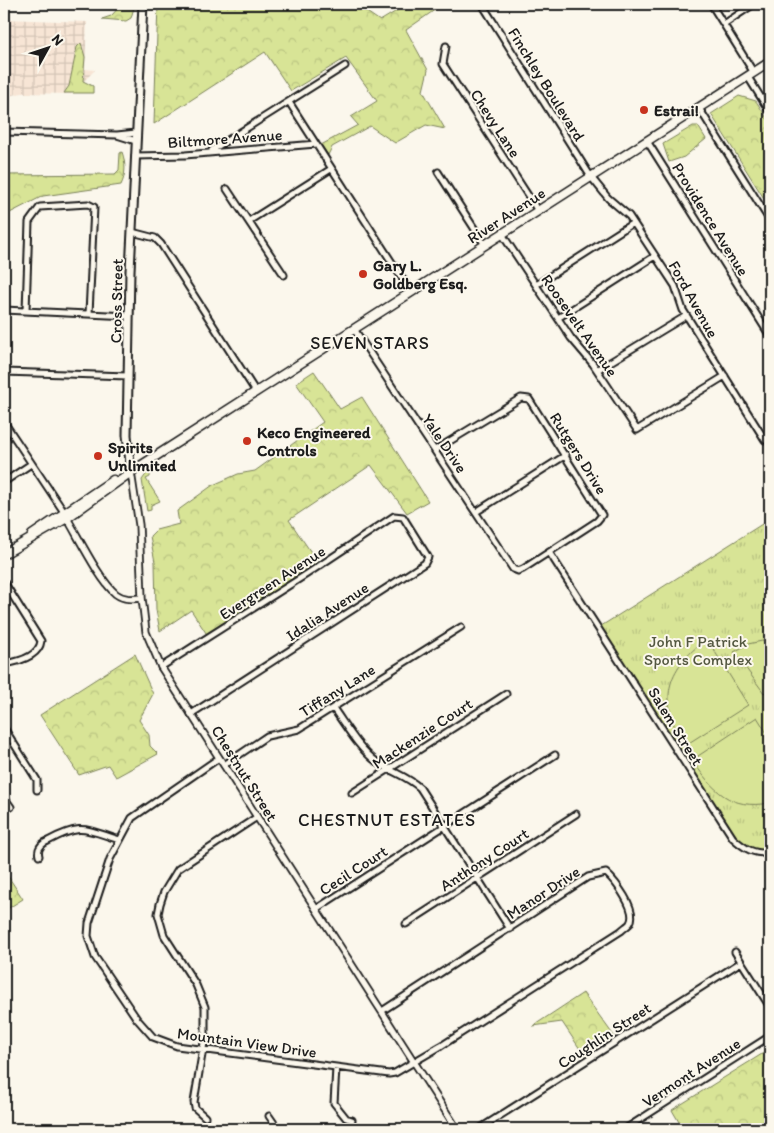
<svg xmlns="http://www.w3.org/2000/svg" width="774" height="1133" font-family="Itim,sans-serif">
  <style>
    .industrial { fill: url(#industrial-grid) }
    .grass { fill: url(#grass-tufts); stroke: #7a8059 }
    .forest { fill: url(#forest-crowns); stroke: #7a8059 }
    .pitch { fill: #d8e496; stroke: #7a8059 }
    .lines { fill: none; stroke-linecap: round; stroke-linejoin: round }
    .minor-casing { stroke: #1c1c1c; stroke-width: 9 }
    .tertiary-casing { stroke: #1c1c1c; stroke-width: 9 }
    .secondary-casing { stroke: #1c1c1c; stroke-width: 11 }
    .trunk-casing { stroke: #1c1c1c; stroke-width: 11 }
    .minor { stroke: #fbf7ec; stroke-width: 5 }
    .tertiary { stroke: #fbf7ec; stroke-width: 5.5 }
    .secondary { stroke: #fbf7ec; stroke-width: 7 }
    .trunk { stroke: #fbf7ec; stroke-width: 8 }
    .poi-dot { fill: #c8321e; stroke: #fbf7ec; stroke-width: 2 }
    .labels { text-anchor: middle; stroke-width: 4; stroke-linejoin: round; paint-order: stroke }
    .street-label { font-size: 16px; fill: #1c1c1c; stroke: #fbf7ec }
    .poi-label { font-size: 16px; font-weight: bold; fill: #1c1c1c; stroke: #fbf7ec; text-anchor: start }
    .park-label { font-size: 16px; fill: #545841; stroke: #fbf7ec }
    .neighbourhood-label { font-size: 18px; letter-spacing: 1px; fill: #1c1c1c; stroke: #fbf7ec }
  </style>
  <defs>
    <pattern id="industrial-grid" width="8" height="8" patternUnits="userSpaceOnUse" patternTransform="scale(1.25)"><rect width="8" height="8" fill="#f7e5d5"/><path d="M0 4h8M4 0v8" fill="none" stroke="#d3c4b6"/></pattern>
    <pattern id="grass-tufts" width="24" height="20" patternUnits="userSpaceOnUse" patternTransform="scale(1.25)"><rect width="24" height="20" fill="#d8e496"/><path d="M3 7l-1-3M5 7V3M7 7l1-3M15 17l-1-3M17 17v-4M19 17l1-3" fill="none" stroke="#b9c381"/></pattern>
    <pattern id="forest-crowns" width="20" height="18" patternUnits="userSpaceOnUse" patternTransform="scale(1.25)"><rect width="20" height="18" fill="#d8e496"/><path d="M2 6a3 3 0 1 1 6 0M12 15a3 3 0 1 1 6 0" fill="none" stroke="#b9c381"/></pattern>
  </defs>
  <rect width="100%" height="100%" fill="#fbf7ec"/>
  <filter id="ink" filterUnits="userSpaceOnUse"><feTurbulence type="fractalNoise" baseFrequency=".02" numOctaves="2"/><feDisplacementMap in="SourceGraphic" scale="10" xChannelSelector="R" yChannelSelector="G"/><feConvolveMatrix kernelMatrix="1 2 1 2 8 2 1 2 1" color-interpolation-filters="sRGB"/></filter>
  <g filter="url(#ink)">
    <!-- industrial -->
    <path class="industrial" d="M4 19 87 22 85 69 95 70 71 94 22 93 4 97Z"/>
    <!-- grass -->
    <path class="grass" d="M150 469V477L146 479 160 501 151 505V510L147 511 142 480Z
      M770 519V853L757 854 733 838 598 628Z"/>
    <!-- forest -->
    <path class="forest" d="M122 4H135L131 18 126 21 102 19 111 16Z
      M158 4H355L380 21 408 4H436L439 7 406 30 428 70 423 91 445 129 426 125 395 143 370 126 332 147 328 155 321 145 358 125 351 117 377 101 346 58 291 91 265 52 154 124Z
      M81 43 85 57 83 81 93 86V93H64L69 86 77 47Z
      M739 96 756 101 770 123V208L711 114Z
      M693 126H698L706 139 684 157 669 162 663 144Z
      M122 152C126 163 126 175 121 185L43 196 4 216V175L115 174 119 170 120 153Z
      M314 371 340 409 362 397 428 501 407 513 371 465 289 520 317 561 208 636 191 610 160 631 156 610 155 562 150 536 156 530 179 524 177 511 213 485 238 474 255 471 323 422 296 383Z
      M135 654 153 694 139 720 149 735 150 746 158 754 116 777 108 765 79 775 40 715Z
      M4 870 23 899 4 911Z
      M583 993 614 1036 584 1055 562 1022 533 1026Z
      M770 1049V1129H683L672 1110Z"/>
    <!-- pitch -->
    <path class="pitch" d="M707 639 748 705 684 746C659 701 664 670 707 639Z
      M762 641 770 643V689L764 693 734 652 748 644Z
      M757 717 770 738V803C729 810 714 791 692 760Z"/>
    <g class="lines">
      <defs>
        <path id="minor" d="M482 4 591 177 608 198 629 216 675 286 683 310 765 440
          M711 4 754 73
          M724 24 754 4
          M446 46 443 64 538 211
          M748 77 770 112
          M289 102 411 292
          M699 108 770 221
          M4 132 117 135 136 133
          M117 135 136 141
          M647 141 770 336
          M212 150 345 66
          M135 156 185 155 316 144
          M438 172 485 245
          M227 189 284 275
          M249 221 331 169
          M132 232 155 238 161 244 256 392
          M502 234 571 338 593 364 637 430 725 376
          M536 285 633 223
          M4 310 129 316
          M26 311 29 222 40 207 88 204 94 207 89 314
          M558 318 655 256
          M354 329C407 409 460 489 513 569L518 571 523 569 597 521 602 515 529 399 521 398 435 450
          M597 370 686 316
          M4 372 128 376
          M4 422 64 512
          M4 482 31 464
          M476 512 566 455
          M549 552 733 838C745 849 753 854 770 853
          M4 582 41 641C39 657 17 662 4 664
          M161 667 307 574 394 516 403 517 428 557 425 563 191 714
          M333 708C346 726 359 749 377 762 391 772 407 776 420 788L510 929
          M4 728 37 780V790
          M219 758 132 818 110 859 89 923 88 936 95 957 137 1019 153 1037 177 1046 389 1074 395 1073 441 1046 621 931C624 928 629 925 630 923 638 910 615 881 606 873L588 877 382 1011
          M224 765 267 736 299 729 461 627
          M352 793 506 694
          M4 797 11 807
          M39 856C37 849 41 844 48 841 82 823 84 829 120 840
          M316 909 555 755
          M406 924 576 814
          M735 952 770 1007
          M336 1068 334 1103 346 1118 352 1120
          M269 1116 278 1129
          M205 1117 195 1108 194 1102 205 1037V1007L196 985 164 935 158 914 160 904 164 892 178 869 257 817
          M479 1129 741 962
          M625 1129 770 1036"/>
        <path id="tertiary" d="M131 472 139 525 142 598
          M67 518C79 538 100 581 116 594 124 600 133 599 142 598L146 632 161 667 457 1129"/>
        <path id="secondary" d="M131 472 127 435 130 271 143 4"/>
        <path id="trunk" d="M32 535 113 480
          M4 554 67 518 131 472 770 62"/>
      </defs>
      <!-- minor casing -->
      <use href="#minor" class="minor-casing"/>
      <!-- tertiary casing -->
      <use href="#tertiary" class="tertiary-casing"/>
      <!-- secondary casing -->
      <use href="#secondary" class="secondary-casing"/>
      <!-- trunk casing -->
      <use href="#trunk" class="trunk-casing"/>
      <!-- minor -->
      <use href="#minor" class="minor"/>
      <!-- tertiary -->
      <use href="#tertiary" class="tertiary"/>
      <!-- secondary -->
      <use href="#secondary" class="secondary"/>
      <!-- trunk -->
      <use href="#trunk" class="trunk"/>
    </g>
  </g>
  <!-- markers -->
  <g class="poi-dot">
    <circle cx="644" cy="110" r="5"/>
    <circle cx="363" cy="274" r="5"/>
    <circle cx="247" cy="441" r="5"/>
    <circle cx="98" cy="456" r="5"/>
  </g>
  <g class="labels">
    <!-- street labels -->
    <g class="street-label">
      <text transform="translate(547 84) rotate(58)" y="6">Finchley Boulevard</text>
      <text transform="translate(496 123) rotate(57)" y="6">Chevy Lane</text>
      <text transform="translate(225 138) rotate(-4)" y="6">Biltmore Avenue</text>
      <text transform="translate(506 215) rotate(-33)" y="6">River Avenue</text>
      <text transform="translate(711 219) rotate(58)" y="6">Providence Avenue</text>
      <text transform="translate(694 299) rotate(61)" y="6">Ford Avenue</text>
      <text transform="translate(116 301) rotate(-89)" y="6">Cross Street</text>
      <text transform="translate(580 325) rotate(55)" y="6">Roosevelt Avenue</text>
      <text transform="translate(445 443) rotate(56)" y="6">Yale Drive</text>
      <text transform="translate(579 453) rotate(58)" y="6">Rutgers Drive</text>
      <text transform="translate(272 582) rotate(-33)" y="6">Evergreen Avenue</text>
      <text transform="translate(327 611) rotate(-33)" y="6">Idalia Avenue</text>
      <text transform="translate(337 690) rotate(-32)" y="6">Tiffany Lane</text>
      <text transform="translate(676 726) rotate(58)" y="6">Salem Street</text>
      <text transform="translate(422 733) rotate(-33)" y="6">Mackenzie Court</text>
      <text transform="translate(245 773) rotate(58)" y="6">Chestnut Street</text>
      <text transform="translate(484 859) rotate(-33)" y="6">Anthony Court</text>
      <text transform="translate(353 870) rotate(-33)" y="6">Cecil Court</text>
      <text transform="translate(543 892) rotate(-33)" y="6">Manor Drive</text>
      <text transform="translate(604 1035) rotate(-33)" y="6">Coughlin Street</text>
      <text transform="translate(247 1042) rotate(8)" y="6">Mountain View Drive</text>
      <text transform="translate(691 1072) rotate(-33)" y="6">Vermont Avenue</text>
    </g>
    <!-- poi labels -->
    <g class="poi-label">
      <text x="654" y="116">Estrai!</text>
      <text x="373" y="271">Gary L.<tspan x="373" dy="18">Goldberg Esq.</tspan></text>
      <text x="257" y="438">Keco Engineered<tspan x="257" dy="18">Controls</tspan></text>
      <text x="108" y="453">Spirits<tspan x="108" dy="18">Unlimited</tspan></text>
    </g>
    <!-- park labels -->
    <g class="park-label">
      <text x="698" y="647">John F Patrick<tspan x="698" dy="18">Sports Complex</tspan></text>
    </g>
    <!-- neighbourhood labels -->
    <g class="neighbourhood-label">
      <text x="370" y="349">SEVEN STARS</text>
      <text x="387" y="826">CHESTNUT ESTATES</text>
    </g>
  </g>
  <!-- margin -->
  <rect width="774" height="1133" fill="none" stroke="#fbf7ec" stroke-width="20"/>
  <rect x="10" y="10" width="754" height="1113" fill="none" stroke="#1c1c1c" stroke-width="2" filter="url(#ink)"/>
  <!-- north arrow -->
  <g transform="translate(48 48) rotate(50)" stroke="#fbf7ec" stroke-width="4" paint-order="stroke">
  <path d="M0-4L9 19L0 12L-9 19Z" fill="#1c1c1c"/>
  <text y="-8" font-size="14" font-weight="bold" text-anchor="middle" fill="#1c1c1c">N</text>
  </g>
</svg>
